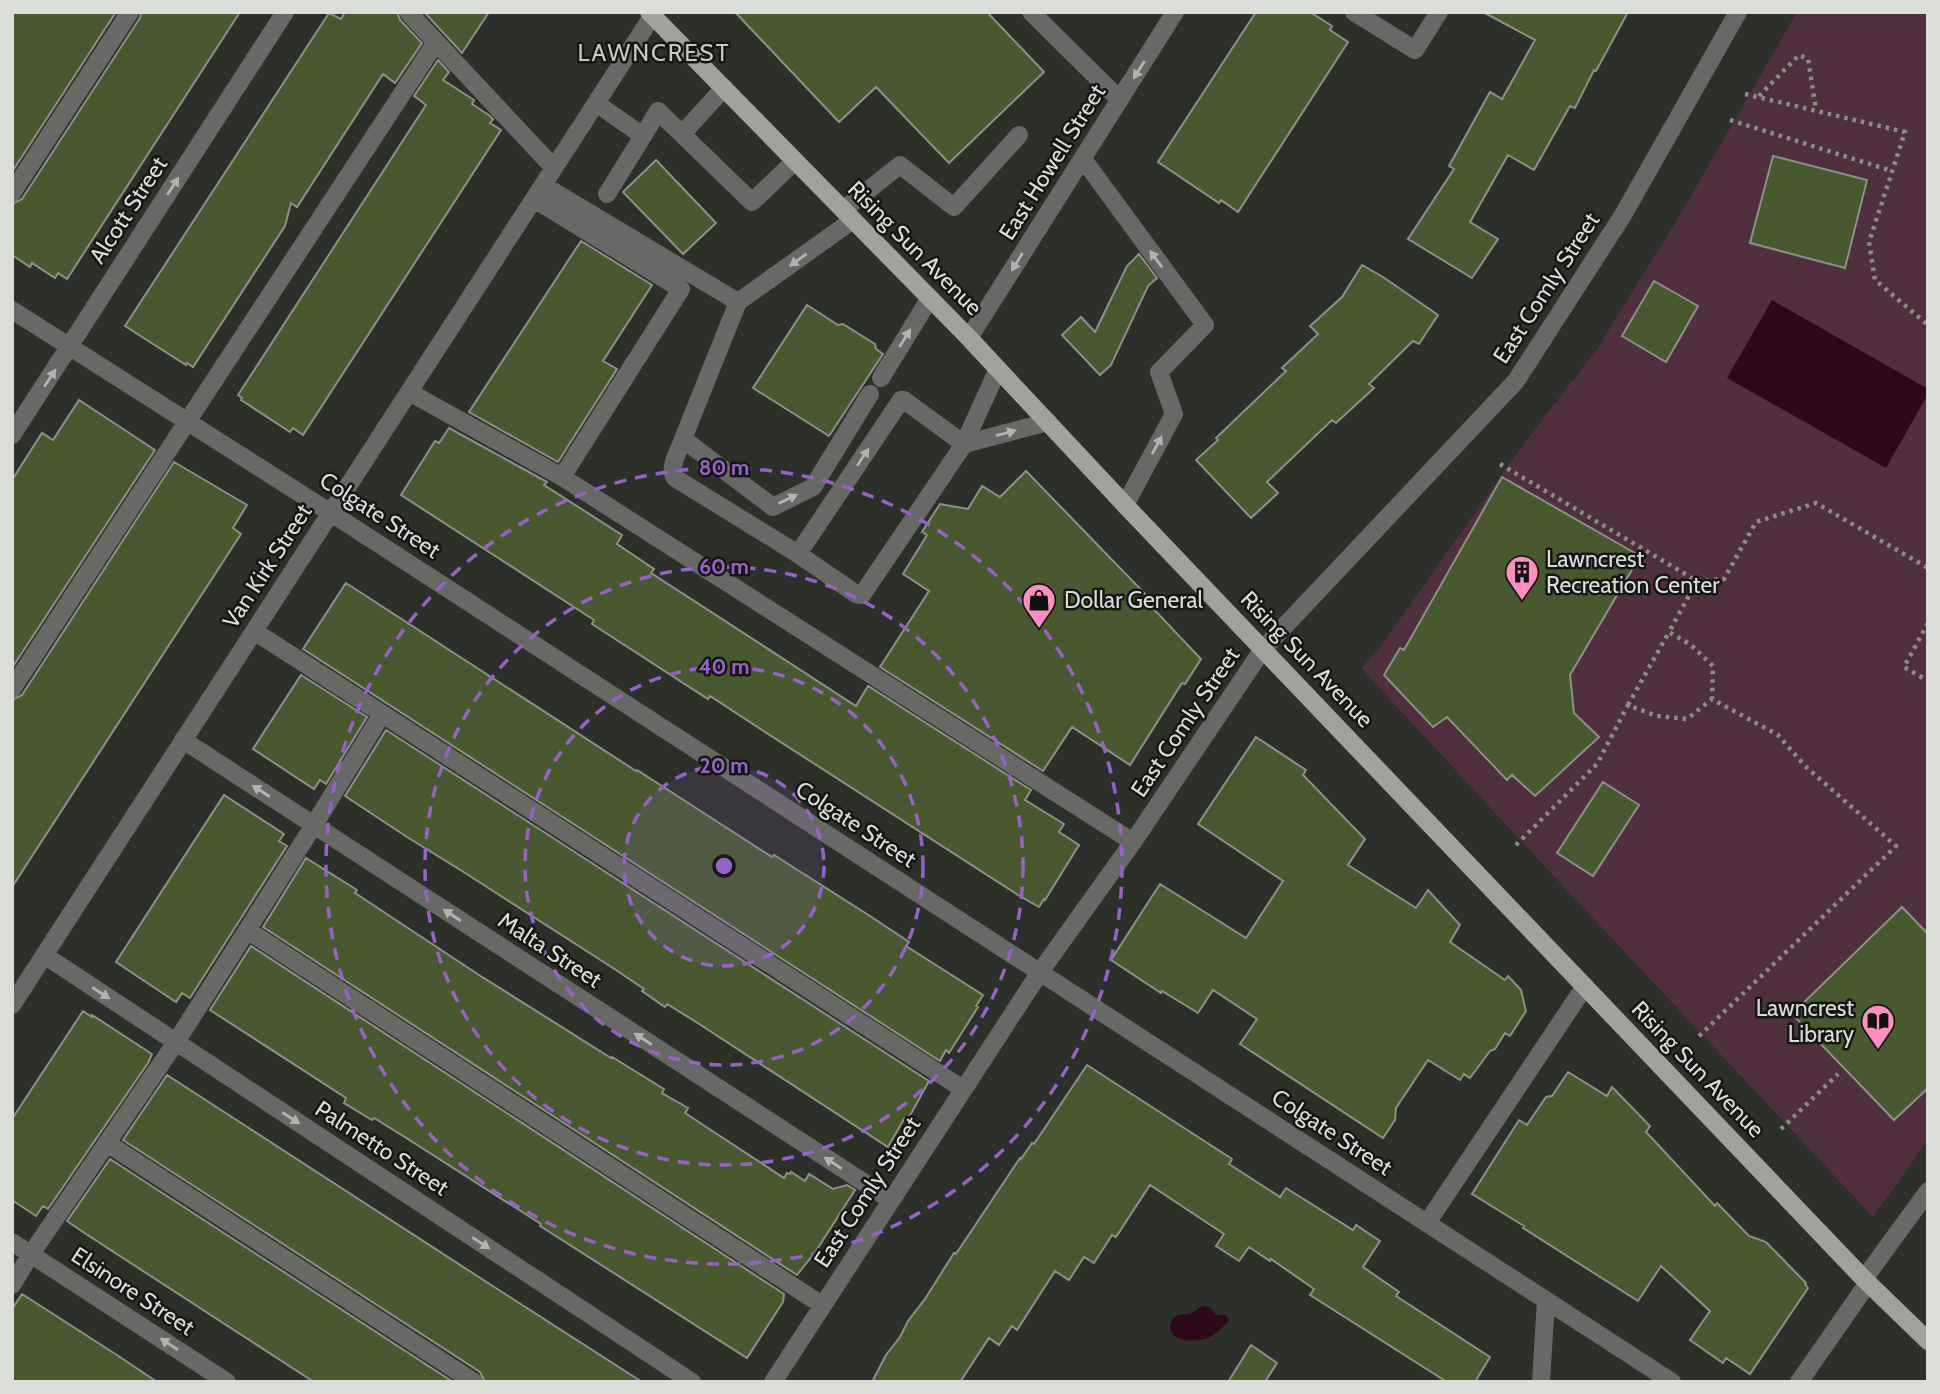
<svg xmlns="http://www.w3.org/2000/svg" width="1940" height="1394" font-family="Cabin,sans-serif">
  <style>
    .green { fill: #502f3e }
    .water { fill: #2e081b }
    .building { fill: #485930; stroke: #8d9088; stroke-width: 2 }
    .lines { fill: none; stroke-linecap: round; stroke-linejoin: round }
    .path { stroke: #8a8d88; stroke-width: 4.5; stroke-dasharray: 3.5 5; stroke-linecap: butt }
    .minor { stroke: #686966; stroke-width: 18 }
    .major { stroke: #a0a39c; stroke-width: 18 }
    .oneway { fill: #b3b4b1 }
    .ring { fill: none; stroke: #9861c7; stroke-width: 3.5; stroke-dasharray: 12 9 }
    .labels { text-anchor: middle; stroke-width: 5; stroke-linejoin: round; paint-order: stroke }
    .street-label { font-size: 23px; fill: #dbddd9; stroke: #161715 }
    .poi-label { font-size: 23px; fill: #dbddd9; stroke: #161715; text-anchor: start }
    .neighbourhood-label { font-size: 24px; letter-spacing: 2px; fill: #c6cac2; stroke: #161715 }
    .centre { fill: #9861c7; stroke: #161715; stroke-width: 3.5 }
    .ring-label { font-size: 21px; text-anchor: middle; font-weight: bold; fill: #9861c7; stroke: #161715; stroke-width: 5; stroke-linejoin: round; paint-order: stroke }
  </style>
  <rect width="100%" height="100%" fill="#2d302a"/>
  <!-- green -->
  <path class="green" d="M1797 12H1928V1140L1873 1217 1562 885 1361 668 1378 650 1523 445 1597 349 1680 215Z"/>
  <!-- water -->
  <path class="water" d="M1772 300 1928 389V394L1886 468 1727 378Z
    M1203 1306 1209 1307 1217 1315H1226L1229 1321C1222 1327 1217 1334 1208 1338 1197 1342 1172 1343 1170 1328 1170 1324 1171 1321 1174 1318 1179 1313 1183 1315 1189 1314 1195 1312 1198 1308 1203 1306Z"/>
  <!-- building -->
  <path class="building" d="M12 12H116L12 172Z
    M141 12H240L67 279 58 273 55 278 32 263 30 267 12 255V204L22 199 140 18Z
    M345 12H397L400 20 422 43 395 83 383 74 297 207 291 203 285 226 193 367 187 363 186 365 125 326 329 13 341 19Z
    M424 12H489L462 53Z
    M735 12H987L1044 72 949 163 876 87 839 122Z
    M1256 12H1310L1332 26 1330 30 1348 42 1238 212 1221 200 1219 203 1158 162Z
    M1483 12H1628L1596 71 1594 70 1575 108 1570 106 1534 170 1508 155 1470 222 1498 239 1472 278 1408 239 1454 169 1449 166 1490 92 1502 99 1535 40Z
    M438 60 449 72 443 80 474 100 472 104 490 116 493 119 490 123 501 130 303 435 293 428 290 432 241 400 242 398 238 395 426 105 414 96Z
    M1773 156 1867 180 1845 268 1750 243Z
    M656 160 716 223 683 254 623 192Z
    M581 241 652 285 603 361 617 369 558 462 469 412Z
    M1139 254 1157 278 1148 286 1111 365 1100 375 1062 335 1081 317 1095 332 1127 266Z
    M1362 265 1383 277 1438 315 1419 344 1413 341 1369 384 1374 388 1336 423 1332 420 1267 482 1278 493 1251 518 1196 460 1218 440 1216 438 1286 371 1282 368 1318 334 1310 326 1342 297Z
    M1654 281 1698 306 1666 362 1622 336Z
    M807 305 838 325 843 324 875 344 876 349 883 354 829 436 753 388Z
    M79 400 155 450 12 668V480L42 433 53 440Z
    M449 428 547 482 544 485 622 535 617 544 654 569 651 573 856 706 868 686 1031 790 1025 800 1064 824 1059 832 1079 845 1045 900 1044 899 1039 907 1018 895 762 730 710 696 708 699 592 624 594 620 401 495 435 441 439 443Z
    M174 462 247 505 233 528 241 534 12 887V700L22 695Z
    M1026 471 1149 598 1146 601 1201 659 1185 684 1182 683 1130 765 1072 727 1043 771 880 667 929 591 903 574 927 535 922 532 940 504 968 509 982 486 1000 497Z
    M1502 477 1640 556 1570 675 1574 713 1599 737 1535 796 1512 775 1507 780 1447 717 1433 727 1384 675 1400 648 1404 650Z
    M346 583 636 771 637 770 772 857 774 855 870 916 909 942 906 946 983 995 976 1006 978 1007 949 1053 946 1050 940 1061 303 649Z
    M301 675 367 717 326 784 320 780 314 789 253 749Z
    M386 730 929 1081 907 1121 904 1119 888 1147 693 1020 667 1004 665 1007 642 991 644 989 616 970 462 871 407 837 345 796Z
    M1256 737 1306 770 1303 775 1365 839 1348 865 1416 908 1428 890 1460 925 1450 942 1505 980 1508 976 1521 990 1526 1011 1510 1036 1505 1033 1495 1049 1490 1051 1470 1078 1464 1074 1460 1080 1428 1060 1396 1108 1395 1120 1383 1138 1240 1044 1257 1019 1213 990 1198 1013 1162 991 1161 993 1111 960 1160 884 1246 938 1283 881 1198 824Z
    M1603 782 1639 805 1593 876 1557 853Z
    M224 795 284 834 279 841 287 846 190 998 182 993 176 1002 116 962Z
    M306 858 357 890 355 893 479 975 611 1058 612 1057 664 1089 662 1093 688 1108 685 1113 784 1178 787 1173 790 1174 791 1172 805 1181 809 1174 833 1189 847 1185 855 1190 816 1251 797 1275 263 927Z
    M1902 907 1928 934V1088L1894 1120 1792 1014Z
    M251 946 784 1294 783 1302 747 1358 540 1226 541 1224 400 1134 374 1118 372 1120 344 1103 346 1098 210 1010Z
    M83 1011 92 1017V1015L152 1054 148 1063 48 1209 43 1206 36 1216 12 1200V1119Z
    M1087 1065 1232 1159 1229 1164 1280 1197 1286 1188 1353 1230 1356 1225 1380 1241 1363 1267 1399 1292 1396 1296 1490 1357 1475 1382H1447L1310 1295 1314 1289 1271 1259 1270 1261 1249 1247 1239 1261 1216 1246 1224 1234 1150 1185 1116 1237 1112 1235 1094 1263 1084 1257 1069 1280 1055 1271 1017 1330 1012 1326 999 1345 989 1338 960 1382H872L886 1355 900 1337 908 1321 925 1299 954 1253 956 1254 1020 1158 1021 1159 1032 1143 1034 1144Z
    M1568 1072 1607 1096 1612 1087 1650 1126 1646 1132 1715 1206 1717 1203 1749 1236 1766 1242 1806 1283 1805 1284 1808 1288 1750 1374 1726 1358 1723 1363 1690 1340 1710 1311 1661 1266 1638 1301 1523 1228 1524 1226 1472 1194 1519 1120 1527 1125 1546 1097 1552 1096Z
    M167 1075 488 1283 642 1382H485L480 1372 123 1140Z
    M110 1159 453 1382H314L86 1234 67 1221Z
    M22 1294 120 1357 157 1382H12V1309Z
    M1251 1345 1277 1363 1265 1382H1228Z"/>
  <g class="lines">
    <!-- path -->
    <path class="path" d="M1745 94 1905 132 1869 242 1875 280 1928 325
      M1759 96 1799 55 1808 59 1816 110
      M1730 120 1892 171
      M1500 464 1697 581 1669 632
      M1697 581 1724 579 1756 522 1816 503 1928 568
      M1928 623 1904 667 1928 681
      M1628 705 1669 632 1691 645 1713 666 1712 699
      M1516 845 1597 764 1628 705 1657 716 1687 719 1712 699 1778 735 1805 766 1896 846 1696 1039
      M1781 1129 1838 1074"/>
    <!-- minor -->
    <path class="minor" d="M408 12 554 168
      M1031 12 1120 100
      M1354 12 1415 50 1439 12
      M596 103 643 136 607 194
      M682 134 724 88
      M643 136 658 111 752 202 795 161
      M1083 159 1205 325 1159 372 1174 414 1125 505
      M543 185 738 302
      M12 193 130 12
      M843 210 900 165 954 207 1019 135
      M853 220 738 302 683 439 773 507 813 487 870 394
      M12 310 331 513 1672 1382
      M969 338 1175 12
      M881 378 930 298
      M409 392 562 477 681 289 534 199
      M12 435 285 12
      M683 439C679 451 668 467 675 478L798 554 856 594 862 595 964 444 998 369
      M964 444 1048 422
      M562 477 1133 842
      M798 554 901 400H904L964 444
      M254 631 963 1089
      M12 689 436 42
      M183 740 891 1200
      M247 930 822 1305
      M44 955 692 1382
      M12 1005 655 12
      M107 1143 474 1382
      M1427 1223 1585 986
      M12 1242 227 1382
      M1864 1279 1928 1191
      M12 1285 31 1254 176 1042 314 825 382 714
      M773 1382 1040 972 1133 842 1263 649 1516 381 1623 215 1738 12
      M1541 1382 1546 1300
      M1799 1382 1868 1283"/>
    <!-- major -->
    <path class="major" d="M649 12 969 338 1125 505 1864 1279 1928 1341"/>
  </g>
  <!-- one-way arrows -->
  <defs><path id="oneway-solid" d="M-6-.8H1V-3.2L6.5 0L1 3.2V.8H-6Z" transform="scale(1.75)"/></defs>
  <g class="oneway">
    <use href="#oneway-solid" transform="translate(1139 70) rotate(122)"/>
    <use href="#oneway-solid" transform="translate(173 186) rotate(-57)"/>
    <use href="#oneway-solid" transform="translate(1156 259) rotate(-126)"/>
    <use href="#oneway-solid" transform="translate(798 260) rotate(144)"/>
    <use href="#oneway-solid" transform="translate(1017 262) rotate(122)"/>
    <use href="#oneway-solid" transform="translate(905 338) rotate(-58)"/>
    <use href="#oneway-solid" transform="translate(50 378) rotate(-57)"/>
    <use href="#oneway-solid" transform="translate(1006 433) rotate(-15)"/>
    <use href="#oneway-solid" transform="translate(1157 445) rotate(-62)"/>
    <use href="#oneway-solid" transform="translate(863 457) rotate(-56)"/>
    <use href="#oneway-solid" transform="translate(788 499) rotate(-26)"/>
    <use href="#oneway-solid" transform="translate(261 791) rotate(-147)"/>
    <use href="#oneway-solid" transform="translate(452 915) rotate(-147)"/>
    <use href="#oneway-solid" transform="translate(101 993) rotate(33)"/>
    <use href="#oneway-solid" transform="translate(643 1039) rotate(-147)"/>
    <use href="#oneway-solid" transform="translate(291 1118) rotate(33)"/>
    <use href="#oneway-solid" transform="translate(833 1163) rotate(-147)"/>
    <use href="#oneway-solid" transform="translate(481 1243) rotate(33)"/>
    <use href="#oneway-solid" transform="translate(169 1344) rotate(-147)"/>
  </g>
  <!-- distance rings -->
  <circle cx="724" cy="866" r="100" fill="#9861c7" fill-opacity=".12"/>
  <g class="ring">
    <circle cx="724" cy="866" r="100"/>
    <circle cx="724" cy="866" r="199"/>
    <circle cx="724" cy="866" r="299"/>
    <circle cx="724" cy="866" r="398"/>
  </g>
  <!-- icons -->
  <defs>
    <symbol id="building-pin" viewBox="-11 -11 22 30"><path d="M0 17L-7.5 6A9.5 9.5 0 1 1 7.5 6Z" fill="#fc8fc1" stroke="#161715"/><path d="M-4-6H4V6H1V3H-1V6H-4ZM-2.5-4.3h1.7v1.8h-1.7ZM.8-4.3h1.7v1.8H.8ZM-2.5-1h1.7V.8h-1.7ZM.8-1h1.7V.8H.8Z" fill="#111"/></symbol>
    <symbol id="shop-pin" viewBox="-11 -11 22 30"><path d="M0 17L-7.5 6A9.5 9.5 0 1 1 7.5 6Z" fill="#fc8fc1" stroke="#161715"/><path d="M-5-2.5h2.3a2.7 3.5 0 0 1 5.4 0H5L5.5 6h-11ZM-1.5-2.5h3a1.5 2.3 0 0 0-3 0Z" fill="#111"/></symbol>
    <symbol id="library-pin" viewBox="-11 -11 22 30"><path d="M0 17L-7.5 6A9.5 9.5 0 1 1 7.5 6Z" fill="#fc8fc1" stroke="#161715"/><path d="M-6-4Q-3-5.5-.7-3.5V5Q-3 3-6 4ZM6-4Q3-5.5 .7-3.5V5Q3 3 6 4Z" fill="#111"/></symbol>
  </defs>
  <g fill-rule="evenodd">
    <use href="#building-pin" x="1503" y="553" width="38" height="52"/>
    <use href="#shop-pin" x="1020" y="581" width="38" height="52"/>
    <use href="#library-pin" x="1859" y="1002" width="38" height="52"/>
  </g>
  <g class="labels">
    <!-- street labels -->
    <g class="street-label">
      <text transform="translate(1052 162) rotate(-58)" y="8">East Howell Street</text>
      <text transform="translate(128 210) rotate(-57)" y="8">Alcott Street</text>
      <text transform="translate(915 248) rotate(45)" y="8">Rising Sun Avenue</text>
      <text transform="translate(1546 288) rotate(-57)" y="8">East Comly Street</text>
      <text transform="translate(380 515) rotate(33)" y="8">Colgate Street</text>
      <text transform="translate(267 566) rotate(-57)" y="8">Van Kirk Street</text>
      <text transform="translate(1307 659) rotate(46)" y="8">Rising Sun Avenue</text>
      <text transform="translate(1185 722) rotate(-56)" y="8">East Comly Street</text>
      <text transform="translate(856 824) rotate(33)" y="8">Colgate Street</text>
      <text transform="translate(550 950) rotate(33)" y="8">Malta Street</text>
      <text transform="translate(1698 1069) rotate(46)" y="8">Rising Sun Avenue</text>
      <text transform="translate(1332 1132) rotate(33)" y="8">Colgate Street</text>
      <text transform="translate(382 1148) rotate(33)" y="8">Palmetto Street</text>
      <text transform="translate(867 1192) rotate(-57)" y="8">East Comly Street</text>
      <text transform="translate(133 1291) rotate(33)" y="8">Elsinore Street</text>
    </g>
    <!-- poi labels -->
    <g class="poi-label">
      <text x="1546" y="567">Lawncrest<tspan x="1546" dy="26">Recreation Center</tspan></text>
      <text x="1064" y="608">Dollar General</text>
      <text x="1854" y="1016" text-anchor="end">Lawncrest<tspan x="1854" dy="26">Library</tspan></text>
    </g>
    <!-- neighbourhood labels -->
    <g class="neighbourhood-label">
      <text x="654" y="61">LAWNCREST</text>
    </g>
  </g>
  <circle cx="724" cy="866" r="10" class="centre"/>
  <g class="ring-label">
    <text x="724" y="475">80 m</text>
    <text x="724" y="574">60 m</text>
    <text x="724" y="674">40 m</text>
    <text x="724" y="773">20 m</text>
  </g>
  <!-- border -->
  <rect width="1940" height="1394" fill="none" stroke="#dbddd9" stroke-width="28"/>
</svg>
